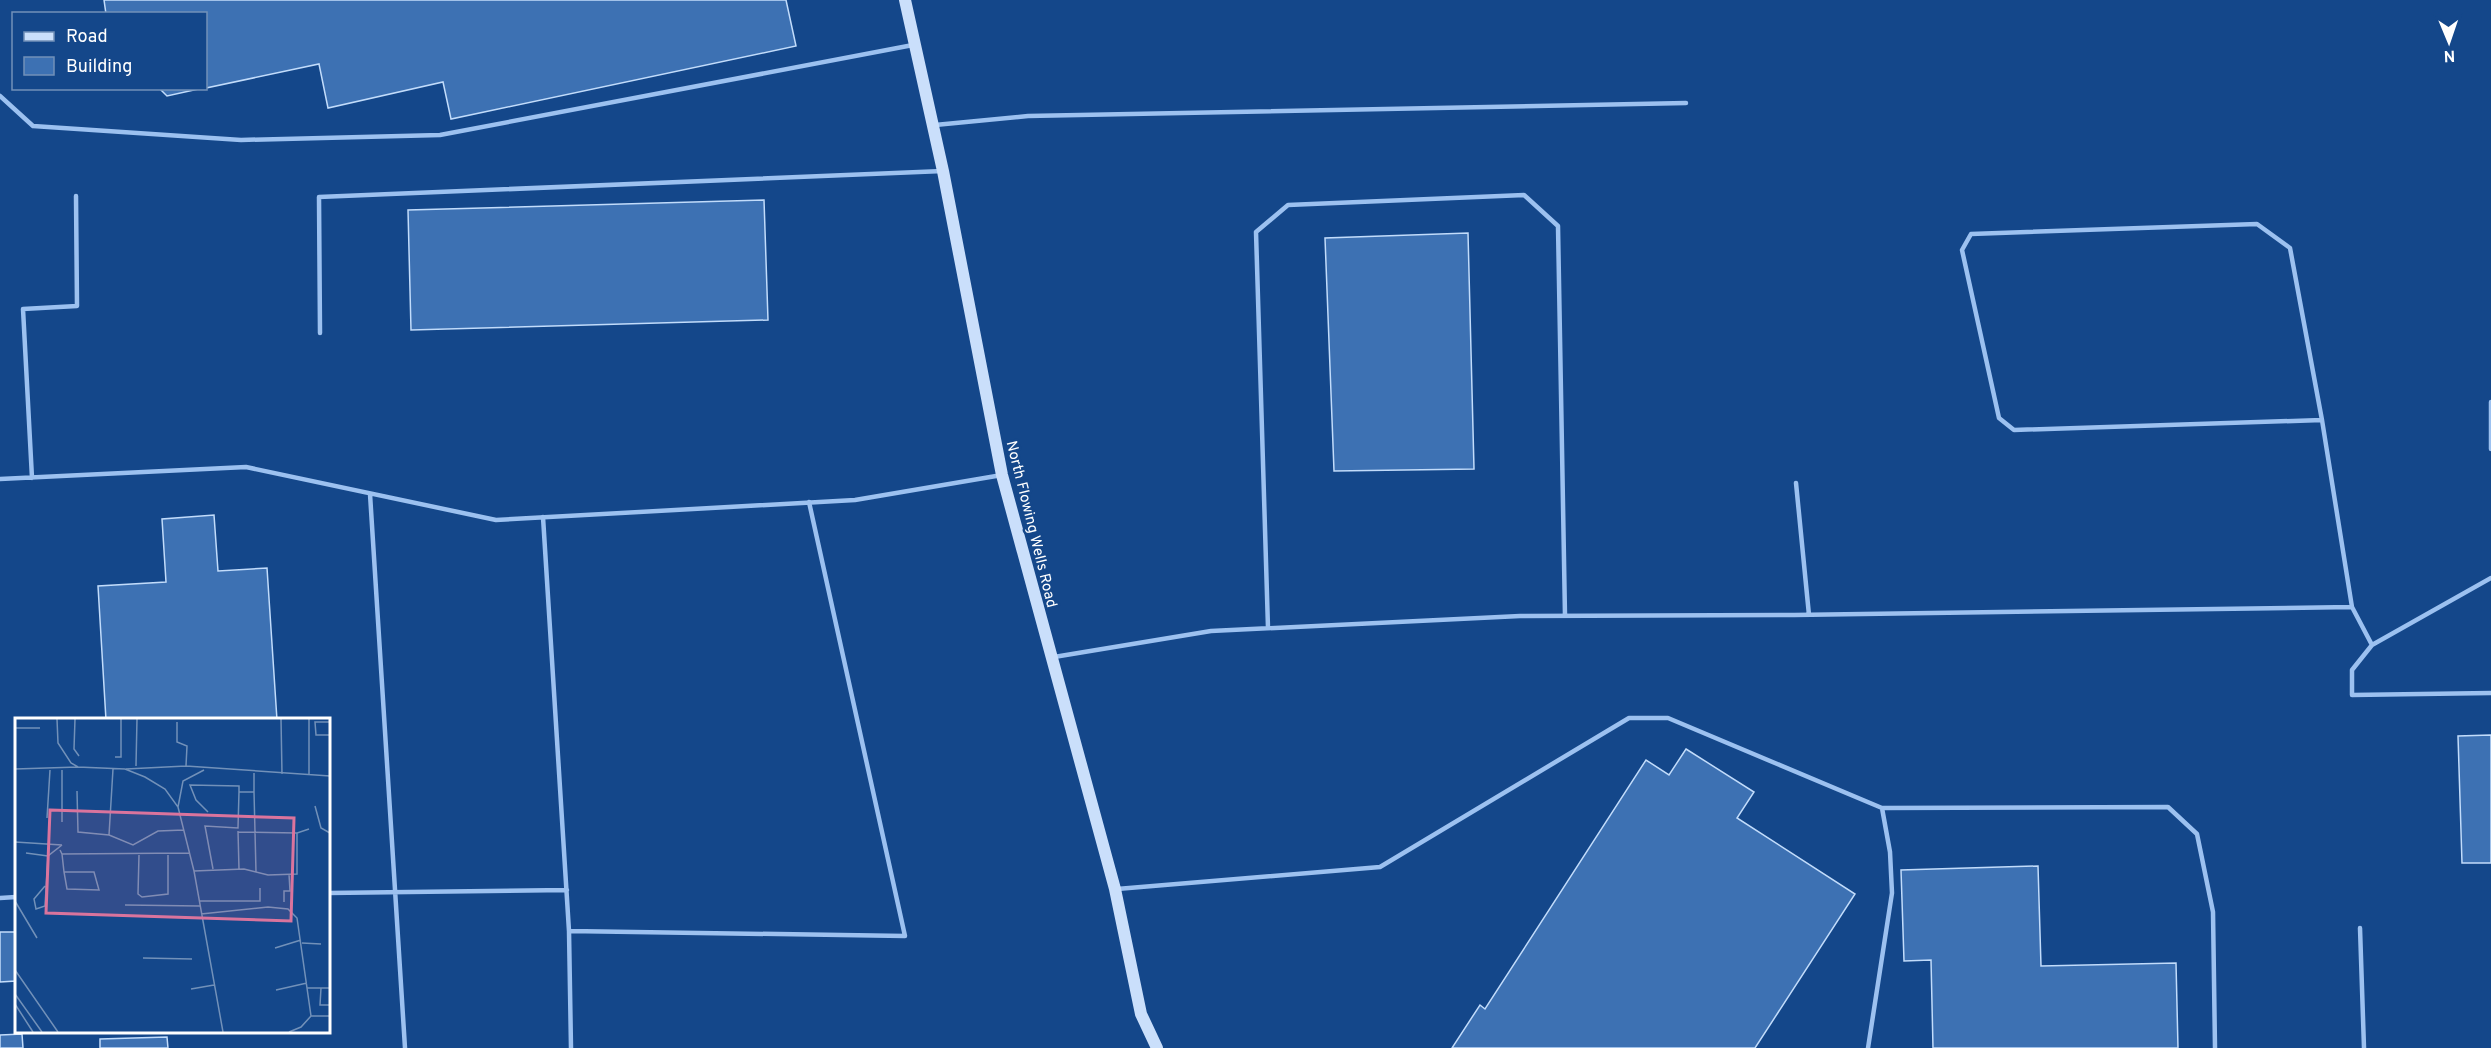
<svg xmlns="http://www.w3.org/2000/svg" width="2491" height="1048" font-family="Overpass,sans-serif">
  <style>
    .building { fill: #3d71b3; stroke: #c2dcfb; stroke-width: 1.5 }
    .lines { fill: none; stroke-linecap: round; stroke-linejoin: round }
    .lane { stroke: #9cc1f0; stroke-width: 4.5 }
    .secondary { stroke: #cadffb; stroke-width: 12 }
    .labels { text-anchor: middle; stroke-width: 5; stroke-linejoin: round; paint-order: stroke }
    .street-label { font-size: 15px; fill: #fff; stroke: #14478a }
    .inset-road { fill: none; stroke: #7291b9; stroke-width: 1.5 }
    .view { fill: #da749d; fill-opacity: 0.15; stroke: #da749d; stroke-width: 3 }
    .inset-edge { fill: none; stroke: #fff; stroke-width: 3 }
  </style>
  <rect width="100%" height="100%" fill="#14478a"/>
  <!-- building -->
  <path class="building" d="M104 0H786L796 46 451 119 443 82 328 108 319 64 206 88V14H106Z
    M159 88H203L167 96Z
    M764 200 768 320 411 330 408 210Z
    M1468 233 1474 469 1334 471 1325 238Z
    M214 515 218 571 267 568 277 720H106L98 586 166 582 162 519Z
    M2491 735V863H2462L2458 736Z
    M1686 749 1754 792 1737 818 1855 894 1755 1048H1452L1480 1005 1485 1009 1646 760 1669 775Z
    M2038 866 2041 966 2176 963 2178 1048H1933L1931 960 1904 961 1901 870Z
    M0 932H16V981L0 982Z
    M22 1034 23 1048H0V1035Z
    M167 1037 168 1048H100V1039Z"/>
  <g class="lines">
    <!-- lane -->
    <path class="lane" d="M0 96 33 126 241 140 440 135 913 45
      M935 125 1028 116 1686 103
      M320 333 319 197 943 171
      M2491 402V449
      M2322 420 2014 430 1999 418 1962 250 1971 234 2257 224 2290 248 2322 420 2352 607
      M32 478 23 309 77 306 76 196
      M0 479 246 467 496 520 855 500 1002 475
      M1796 483 1809 615
      M370 494 405 1048
      M543 517 569 931
      M2491 578 2372 645 2352 670V695L2491 693
      M1268 628 1256 232 1288 205 1524 195 1558 226 1565 616
      M1054 657 1211 631 1520 616 1794 615 2352 607 2372 645
      M1882 808 2168 807 2197 834 2213 912 2215 1048
      M1117 889 1380 867 1629 718H1668L1882 808 1890 852 1892 893 1868 1048
      M328 893 567 890
      M0 898 16 897
      M2360 928 2364 1048
      M571 1048 569 931 905 936 809 502"/>
    <!-- secondary -->
    <path class="secondary" d="M905 0 943 171 1002 475 1115 889 1141 1014 1157 1048"/>
  </g>
  <g class="labels">
    <!-- street labels -->
    <g class="street-label">
      <text transform="translate(1032 524) rotate(76)" y="5">North Flowing Wells Road</text>
    </g>
  </g>
  <!-- overview -->
  <g transform="translate(15 718)">
    <rect width="315" height="315" fill="#14478a"/>
    <path class="inset-road" d="M42 1 43 25 56 45 63 49 110 51 130 59 150 71 163 89 179 153 208 314M60 1 59 31 64 38M266 1 267 56M162 4V24L172 28 171 48M315 4H300L301 17H315M0 10H25M100 39H106V1M121 48 122 1M0 51 63 49M98 51 94 117 118 127 143 113 169 112M111 51 171 48 315 58M47 52V104M294 57V1M62 73 63 114 94 117M239 74 241 154M300 88 306 110 315 115M163 89 168 63 189 52M193 94 181 82 175 67 224 68V74M32 100 35 52M223 113 224 151M223 114 282 115M0 124 47 127M45 132 47 136 175 135M11 135 33 138M47 136 49 154 52 171 84 172 79 154H49M124 137 123 176 127 179 153 176V137M198 151 190 108 223 110 224 74H239V55M179 153 229 151 253 157 282 156V115L294 111M30 168 19 181 21 191 30 188 33 138 47 127M0 183 22 220M184 183H245V170M269 184V173H275L274 156M110 187 185 188M186 196 253 189 273 191 282 200 296 298 286 309 274 314M287 225 306 226M260 230 286 222M128 240 177 241M0 252 43 314M292 270H315M306 270 305 287H315M176 271 199 267M261 272 292 265M0 276 27 314M0 286 18 314M296 298H315"/>
    <path class="view" d="M35 92 279 100 276 203 31 195Z"/>
    <rect width="315" height="315" class="inset-edge"/>
  </g>
  <!-- legend -->
  <rect x="12" y="12" width="195" height="78" fill="#14478a" stroke="#7291b9" stroke-width="1.5"/>
  <rect x="24" y="32" width="30" height="9" fill="#cadffb" stroke="#7291b9" stroke-width="1.5"/>
  <text x="66" y="42" font-size="18" fill="#ffffff">Road</text>
  <rect x="24" y="57" width="30" height="18" fill="#3d71b3" stroke="#7291b9" stroke-width="1.5"/>
  <text x="66" y="72" font-size="18" fill="#ffffff">Building</text>
  <!-- north arrow -->
  <g transform="translate(2449 42) rotate(178)" stroke="#14478a" stroke-width="4.5" paint-order="stroke">
  <path d="M0-4.5L10 22L0 15L-10 22Z" fill="#ffffff"/>
  <text y="-9" font-size="16" font-weight="bold" text-anchor="middle" fill="#ffffff">N</text>
  </g>
</svg>
